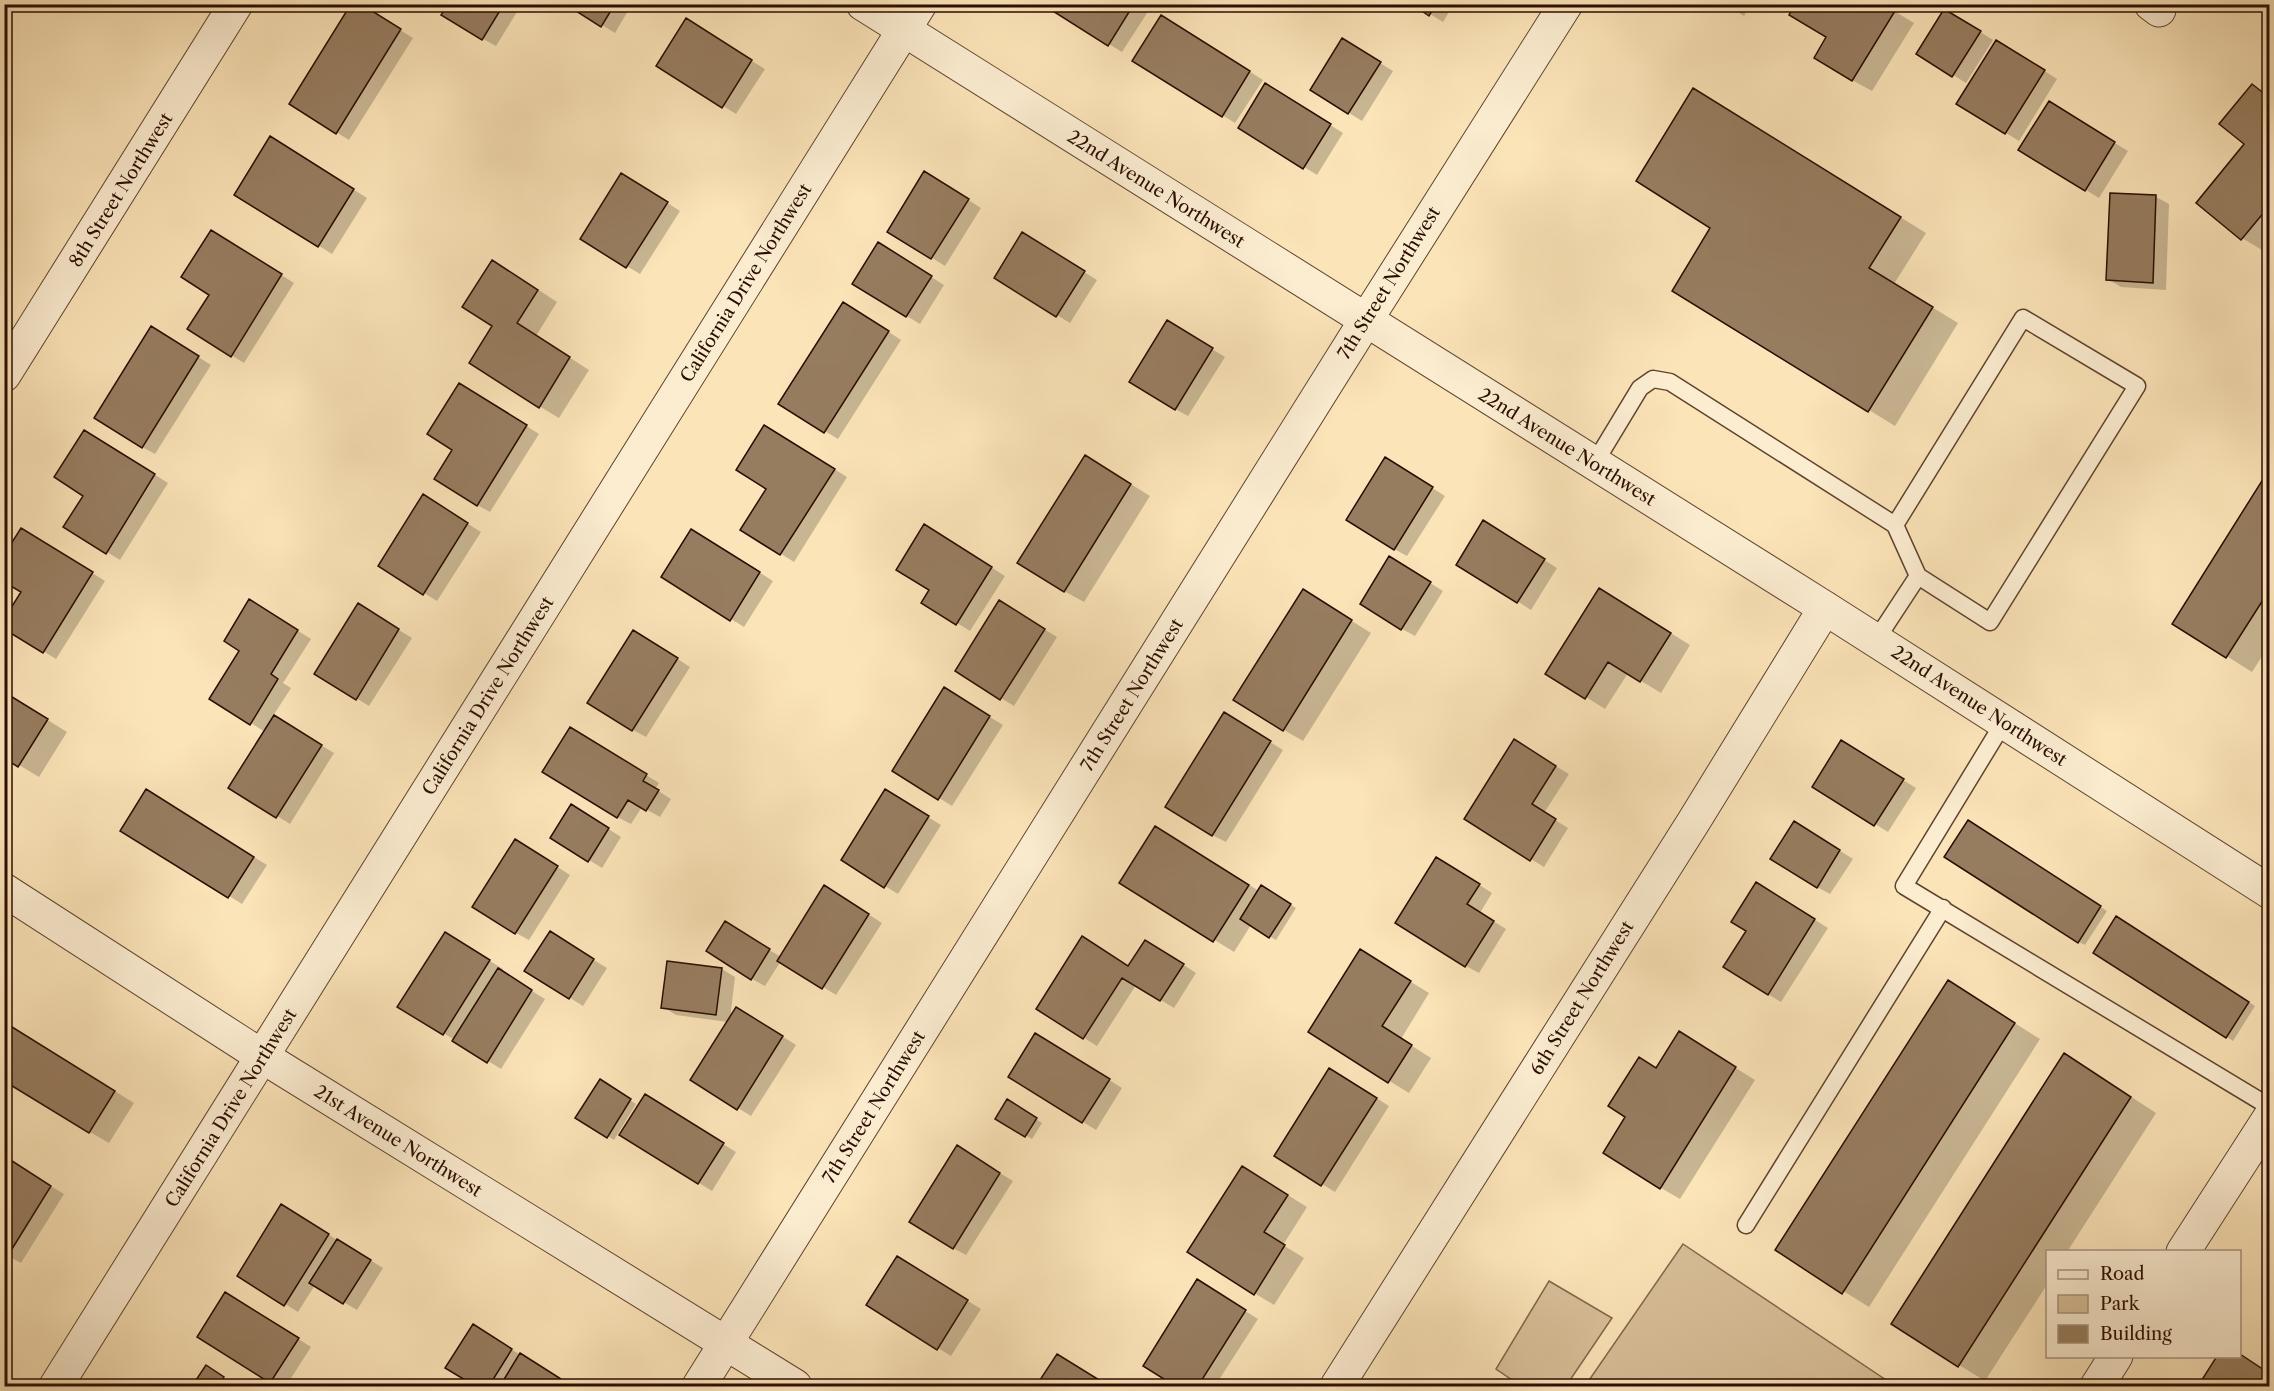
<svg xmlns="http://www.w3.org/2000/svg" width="2274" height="1391" font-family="'Libre Caslon Text',serif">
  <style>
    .green { fill: #d8bf99; stroke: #82664c; stroke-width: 1.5 }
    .shadow { fill: #0003 }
    .building { fill: #977d60; stroke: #2b0d00; stroke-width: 1.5 }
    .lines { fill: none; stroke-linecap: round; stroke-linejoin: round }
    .service-casing { stroke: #5f432e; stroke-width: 19 }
    .minor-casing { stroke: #5f432e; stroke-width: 35 }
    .tertiary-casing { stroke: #5f432e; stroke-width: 35 }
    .service { stroke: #fcedd1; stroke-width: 16 }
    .minor { stroke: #fcedd1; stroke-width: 33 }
    .tertiary { stroke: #fcedd1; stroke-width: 33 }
    .labels { text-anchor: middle; stroke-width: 4.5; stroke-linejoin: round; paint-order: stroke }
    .street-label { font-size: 18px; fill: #2b0d00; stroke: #fcedd1 }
  </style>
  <rect width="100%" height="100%" fill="#fbe4b8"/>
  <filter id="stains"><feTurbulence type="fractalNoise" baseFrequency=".00333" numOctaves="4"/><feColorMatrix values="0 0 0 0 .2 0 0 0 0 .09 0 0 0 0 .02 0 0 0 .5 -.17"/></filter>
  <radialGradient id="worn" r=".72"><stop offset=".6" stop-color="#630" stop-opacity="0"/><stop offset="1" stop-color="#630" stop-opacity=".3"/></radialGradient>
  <!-- green -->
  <path class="green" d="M1683 1244 1895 1386H1585Z
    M1549 1281 1612 1318 1566 1386H1521L1496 1369Z"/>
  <!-- shadow -->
  <path class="shadow" d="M449 4H522L496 46 483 39Z
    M568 4H632L615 33Z
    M1052 4H1140L1149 10 1122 52 1050 8Z
    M1414 4H1454L1443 22Z
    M1725 4H1751L1744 16Z
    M1797 4H1887L1886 6 1914 23 1872 91 1852 80 1828 37Z
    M368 10 413 38 349 140 336 132Z
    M1958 18 1993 40 1966 83 1918 53Z
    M1174 24 1263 80 1235 123 1222 115Z
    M699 28 765 69 736 114 658 66Z
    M1356 48 1393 71 1362 121 1312 90Z
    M2010 49 2057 79 2019 141 2006 133Z
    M2252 86 2270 96V240L2262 250 2242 238Z
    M1279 93 1343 133 1317 175 1304 167Z
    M1719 105 1926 233 1894 284 1958 323 1895 426 1674 290 1712 227Z
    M2062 111 2128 151 2099 198 2020 149Z
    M284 146 367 198 332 254 236 194Z
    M938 181 981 208 945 266 889 231Z
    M635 182 680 211 640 274 582 239Z
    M2112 195 2156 197 2169 204 2166 290 2121 287 2108 279Z
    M224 239 294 283 244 363 231 355 211 294Z
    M1036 242 1097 280 1070 323 996 277Z
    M892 252 944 285 920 324 854 284Z
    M513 273 557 302 536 336 589 370 559 418 539 406 494 326Z
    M857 311 901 340 838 439 780 404Z
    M1181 330 1225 357 1188 416 1175 409Z
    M165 336 211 365 155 454 142 447Z
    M473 392 539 434 490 512 477 505 454 449Z
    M778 434 847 477 794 562 742 530 768 488Z
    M98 439 168 483 120 560 107 552 85 495Z
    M1399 467 1445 496 1407 556 1394 549Z
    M1105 468 1150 496 1084 602 1064 591Z
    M2270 470V644L2252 672 2174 623Z
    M436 504 481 532 437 601 380 566Z
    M1497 530 1557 568 1531 610 1458 564Z
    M938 534 1005 576 970 631 923 602 931 590Z
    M35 537 105 581 56 659 43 651 23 592Z
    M705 538 773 581 744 627 663 577Z
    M1403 566 1443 591 1415 636 1402 629Z
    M1619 601 1690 645 1661 693 1628 673 1605 709 1586 697Z
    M1323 603 1371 633 1303 741 1284 730Z
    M263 609 311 639 283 683 291 688 273 716 334 753 290 824 277 816 265 732 251 723 242 650Z
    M1013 610 1057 637 1014 706 957 671Z
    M371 613 412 638 369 706 356 698Z
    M647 639 690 667 646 737 633 730Z
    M4 693 67 732 39 777 4 756Z
    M957 697 1003 725 952 806 939 798Z
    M1238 722 1283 750 1226 842 1212 835Z
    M584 737 659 783 655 789 671 799 660 817 642 807 631 824 617 817Z
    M1527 749 1569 774 1544 813 1568 828 1544 867 1466 819Z
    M1855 750 1916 788 1888 832 1814 786Z
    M160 799 267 865 242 904 123 830Z
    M899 799 941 825 898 894 843 860Z
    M585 814 621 837 602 868 589 860Z
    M1975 826 2107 911 2085 945 2079 942Z
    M1807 830 1853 859 1830 894 1817 887Z
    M1175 839 1259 891 1262 887 1296 908 1276 940 1251 925 1234 952 1121 882Z
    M529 849 570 875 529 940 516 933Z
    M1450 866 1492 893 1480 913 1506 929 1479 973 1466 966Z
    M1769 891 1828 928 1781 1002 1768 994 1748 930Z
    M838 895 882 923 836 995 781 961 765 986 752 979 738 931 781 957Z
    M2123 922 2255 1006 2233 1041 2095 952Z
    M458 941 503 969 501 972 545 999 501 1069 400 1006Z
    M563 941 607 968 583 1006 527 971Z
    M1159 949 1196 973 1174 1008 1136 985 1097 1046 1038 1009 1129 968Z
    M1380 963 1429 993 1401 1039 1431 1058 1409 1093 1310 1032Z
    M722 969 735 977 730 1020 750 1016 796 1045 751 1116 692 1080 728 1022 676 1015 663 1007Z
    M1949 982 2040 1039 1869 1307 1777 1250Z
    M4 1023 134 1103 109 1143 90 1132Z
    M1049 1042 1122 1088 1096 1130 1010 1077Z
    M1699 1045 1755 1080 1680 1199 1661 1188 1657 1069Z
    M2090 1070 2156 1113 2067 1252H2048V1283L1985 1381 1893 1324Z
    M1343 1077 1389 1106 1335 1192 1276 1156Z
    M600 1081 636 1104 614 1140 577 1117Z
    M1008 1101 1042 1123 1032 1139 997 1118Z
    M659 1104 736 1152 712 1191 699 1183Z
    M970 1155 1013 1181 966 1255 953 1248Z
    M22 1169 64 1194 21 1263 4 1254Z
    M1262 1179 1307 1207 1283 1245 1304 1258 1274 1305 1254 1293Z
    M295 1214 383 1268 357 1310 315 1285 298 1312 239 1275Z
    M910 1265 981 1309 951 1356 868 1305Z
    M1210 1289 1258 1319 1215 1386H1178L1145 1366Z
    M239 1301 311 1347 286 1386H279L199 1337Z
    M486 1334 534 1363 572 1386H478L447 1367Z
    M2240 1355 2270 1374V1386H2200L2219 1356Z
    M1057 1356 1077 1367 1107 1386H1038Z
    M206 1367 230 1382 227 1386H194Z"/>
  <!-- building -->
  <path class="building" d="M351 4H361L401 29 336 134 289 104Z
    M448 4H504L482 40 441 15Z
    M565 4H615L601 27Z
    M1050 4H1134L1108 46 1048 8Z
    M1412 4H1436L1429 16Z
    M1795 4H1885L1895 11 1852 81 1814 58 1826 37 1789 15Z
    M1944 9 1981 31 1952 77 1916 54Z
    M1161 15 1250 71 1222 117 1132 61Z
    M686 18 752 60 722 108 656 66Z
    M1342 38 1381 62 1348 114 1310 90Z
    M1996 40 2045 70 2005 134 1956 104Z
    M1265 83 1331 124 1303 169 1238 128Z
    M2252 84 2270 98V205L2241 240 2196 203 2244 144 2219 124Z
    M1693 88 1901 217 1869 268 1933 307 1868 412 1672 291 1710 228 1636 181Z
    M2049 101 2115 142 2085 191 2018 150Z
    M270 136 354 189 318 247 234 195Z
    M924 171 969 199 931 259 887 232Z
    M621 173 668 202 626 268 580 239Z
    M2110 193 2156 195 2153 283 2106 280Z
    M211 230 282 274 231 357 187 329 209 295 181 277Z
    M1022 232 1085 271 1056 317 994 278Z
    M878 242 932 276 906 317 852 284Z
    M492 260 538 290 517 323 570 357 539 408 469 363 492 326 462 307Z
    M843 302 889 331 824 433 778 404Z
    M1167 320 1213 348 1175 410 1129 382Z
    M151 326 199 356 142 448 94 418Z
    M459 383 527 425 477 506 434 479 452 450 427 434Z
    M764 425 835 469 780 555 740 530 766 489 736 470Z
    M84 430 155 474 106 554 63 527 83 496 54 477Z
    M1085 455 1131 484 1064 592 1017 563Z
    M1385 457 1433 487 1394 550 1346 520Z
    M2270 468V589L2226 658 2172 624Z
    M423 494 468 523 423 595 378 566Z
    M1483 520 1545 559 1517 603 1456 565Z
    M924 524 992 567 956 625 921 603 929 590 896 570Z
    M21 528 93 572 43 653 4 629V619L21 592 4 582V555Z
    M691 529 760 572 730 621 661 577Z
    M1389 556 1431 582 1401 630 1360 604Z
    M1599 588 1671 633 1640 682 1608 662 1585 699 1545 674Z
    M1303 589 1352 620 1283 731 1233 700Z
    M249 599 298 630 271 674 278 679 250 725 209 699 239 651 224 641Z
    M999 600 1045 629 1000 700 955 671Z
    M358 603 399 629 356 700 314 674Z
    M633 630 678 658 632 731 587 703Z
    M944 687 990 716 938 800 892 771Z
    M4 692 48 719 18 767 4 758Z
    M1224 712 1271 741 1212 836 1165 807Z
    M274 715 322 745 276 818 228 788Z
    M570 727 647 774 643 781 659 790 646 811 628 800 617 818 542 772Z
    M1514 739 1556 766 1532 804 1556 819 1530 861 1464 819Z
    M1841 740 1904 779 1874 826 1812 787Z
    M146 789 254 857 228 898 120 831Z
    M885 789 929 816 884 888 841 860Z
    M571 804 609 828 588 862 550 838Z
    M1968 820 2101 906 2078 943 1944 857Z
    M1794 821 1840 850 1817 888 1770 859Z
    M1155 826 1249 885 1213 942 1119 883Z
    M515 839 558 866 515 934 472 907Z
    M1436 857 1480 884 1467 904 1494 921 1465 967 1395 923Z
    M1756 882 1815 919 1768 995 1723 967 1746 931 1731 922Z
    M824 885 869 914 822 989 777 961Z
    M1261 885 1291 904 1269 938 1240 919Z
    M2116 916 2249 1002 2226 1038 2093 953Z
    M725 921 770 949 751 980 706 951Z
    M550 931 594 959 569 999 524 971Z
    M445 932 490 960 443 1035 397 1007Z
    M1082 936 1128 966 1145 940 1184 964 1160 1001 1122 978 1083 1039 1036 1009Z
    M1360 949 1411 981 1382 1026 1412 1045 1388 1083 1308 1032Z
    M667 961 722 968 716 1015 661 1008Z
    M498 968 532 990 487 1063 452 1041Z
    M1948 980 2015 1023 1842 1294 1775 1250Z
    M736 1007 783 1036 737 1110 690 1080Z
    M4 1022 115 1091 89 1133 4 1081Z
    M1679 1031 1736 1067 1660 1189 1603 1153 1625 1117 1608 1106 1639 1057 1656 1068Z
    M1035 1033 1110 1079 1082 1123 1008 1077Z
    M2064 1053 2131 1097 1958 1367 1891 1324Z
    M1329 1068 1377 1098 1321 1186 1274 1156Z
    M600 1079 631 1099 607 1138 575 1118Z
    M645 1094 724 1143 698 1184 619 1135Z
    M1007 1099 1037 1118 1025 1137 995 1119Z
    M957 1145 1000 1173 953 1249 909 1222Z
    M9 1159 51 1186 7 1257 4 1256V1166Z
    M1242 1166 1288 1195 1264 1232 1285 1245 1254 1295 1187 1252Z
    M281 1204 329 1234 284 1306 237 1276Z
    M337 1239 371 1260 343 1304 309 1283Z
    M897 1256 968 1300 937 1350 866 1305Z
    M1197 1279 1246 1310 1198 1386H1175L1143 1366Z
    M225 1292 299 1338 270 1383 197 1337Z
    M473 1324 512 1349 489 1386H475L445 1368Z
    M520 1353 561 1379 556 1386H500Z
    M1057 1354 1109 1386H1036Z
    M2240 1354 2270 1374V1386H2198L2217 1356H2240Z
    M206 1365 224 1377 218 1386H192Z"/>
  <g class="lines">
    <defs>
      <path id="service" d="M1594 464 1640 388 1653 379 1670 382 1895 525 1918 576 1990 622 2137 386 2023 318 1895 525
        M1876 640 1918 576
        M2004 722 1904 886 2270 1107
        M1746 1225 1943 908"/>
      <path id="minor" d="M863 4 1825 608 2270 892
        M2151 4 2159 10
        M2183 1252 2270 1117
        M56 1386 920 4
        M699 1386 1366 320 1566 4
        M1337 1386 1694 821 1825 608
        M2097 1386 2116 1356"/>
      <path id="tertiary" d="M4 375 236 4
        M4 890 263 1057 795 1386"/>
    </defs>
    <!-- service casing -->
    <use href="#service" class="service-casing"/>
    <!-- minor casing -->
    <use href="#minor" class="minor-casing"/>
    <!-- tertiary casing -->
    <use href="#tertiary" class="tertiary-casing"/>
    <!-- service -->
    <use href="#service" class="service"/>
    <!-- minor -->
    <use href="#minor" class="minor"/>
    <!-- tertiary -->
    <use href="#tertiary" class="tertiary"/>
  </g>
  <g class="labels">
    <!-- street labels -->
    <g class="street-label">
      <text transform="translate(1156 189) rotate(32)" y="6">22nd Avenue Northwest</text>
      <text transform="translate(121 190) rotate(-58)" y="6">8th Street Northwest</text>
      <text transform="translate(746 283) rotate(-58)" y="6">California Drive Northwest</text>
      <text transform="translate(1389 283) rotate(-58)" y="6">7th Street Northwest</text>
      <text transform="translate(1567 447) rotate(32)" y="6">22nd Avenue Northwest</text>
      <text transform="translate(1132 695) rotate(-58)" y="6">7th Street Northwest</text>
      <text transform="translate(488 696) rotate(-58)" y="6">California Drive Northwest</text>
      <text transform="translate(1979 706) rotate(33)" y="6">22nd Avenue Northwest</text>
      <text transform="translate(1582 998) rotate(-58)" y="6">6th Street Northwest</text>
      <text transform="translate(874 1107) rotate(-58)" y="6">7th Street Northwest</text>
      <text transform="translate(231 1108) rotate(-58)" y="6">California Drive Northwest</text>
      <text transform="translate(398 1141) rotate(32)" y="6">21st Avenue Northwest</text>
    </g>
  </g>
  <!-- margin -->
  <rect width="2274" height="1391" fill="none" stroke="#fbe4b8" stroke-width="24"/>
  <rect x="6" y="6" width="2262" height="1379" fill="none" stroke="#2b0d00" stroke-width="3"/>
  <rect x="12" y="12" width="2250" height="1367" fill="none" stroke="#2b0d00" stroke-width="1.5"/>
  <!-- legend -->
  <rect x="2046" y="1250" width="195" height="108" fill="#fcedd1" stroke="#a8937d" stroke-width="1.5"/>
  <rect x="2058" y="1270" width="30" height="9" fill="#fcedd1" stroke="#a8937d" stroke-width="1.5"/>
  <text x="2100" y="1280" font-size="18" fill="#2b0d00">Road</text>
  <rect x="2058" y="1295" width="30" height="18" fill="#d8bf99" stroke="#a8937d" stroke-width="1.5"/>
  <text x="2100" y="1310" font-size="18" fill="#2b0d00">Park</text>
  <rect x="2058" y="1325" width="30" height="18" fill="#977d60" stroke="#a8937d" stroke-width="1.5"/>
  <text x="2100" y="1340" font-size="18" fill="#2b0d00">Building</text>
  <rect width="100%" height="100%" filter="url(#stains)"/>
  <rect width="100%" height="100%" fill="url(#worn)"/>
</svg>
